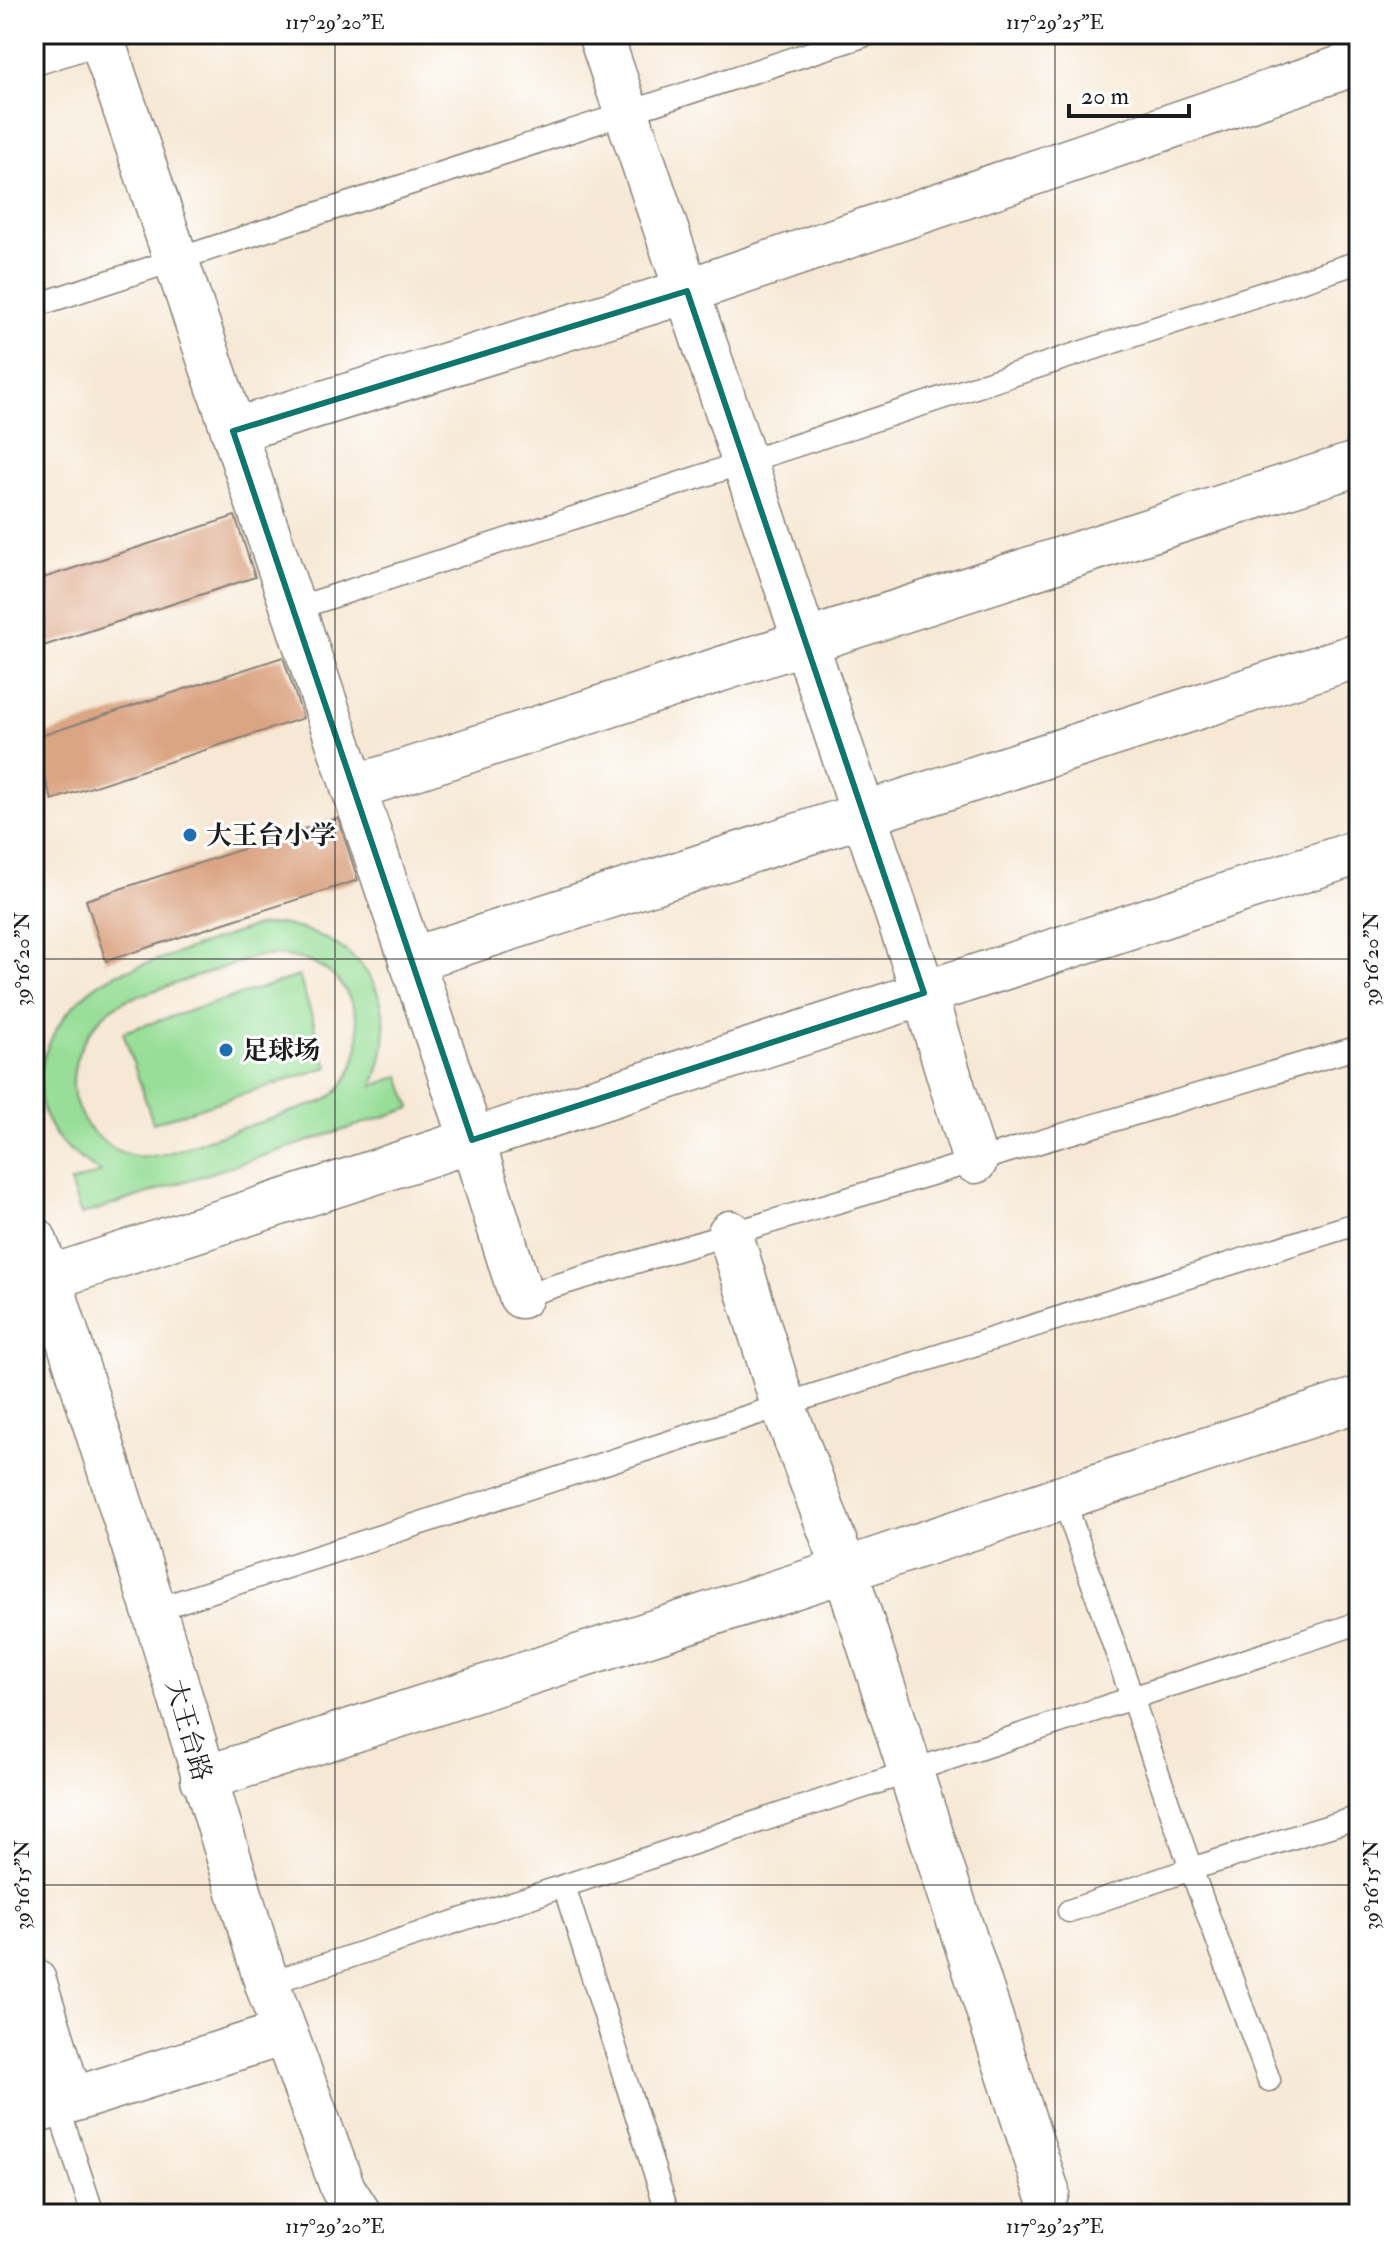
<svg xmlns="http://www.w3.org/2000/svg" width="1393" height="2248" font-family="'IM FELL Double Pica','Noto Serif SC',serif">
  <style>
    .green { fill: #98de98; stroke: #5a7d5a; stroke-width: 2; fill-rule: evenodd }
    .building { fill: #dba584 }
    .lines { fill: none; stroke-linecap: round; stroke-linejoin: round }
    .service-casing { stroke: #898278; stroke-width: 25 }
    .minor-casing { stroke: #898278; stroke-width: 47 }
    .service { stroke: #fff; stroke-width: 22 }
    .minor { stroke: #fff; stroke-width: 44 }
    .marked { fill: none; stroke: #0f766e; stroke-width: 6; stroke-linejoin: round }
    .ticks { fill: none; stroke: #1c1c1c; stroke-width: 2; stroke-opacity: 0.45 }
    .poi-dot { fill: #1f6fb2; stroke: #fff; stroke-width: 3 }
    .labels { text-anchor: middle; stroke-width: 6; stroke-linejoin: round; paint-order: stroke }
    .poi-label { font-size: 26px; font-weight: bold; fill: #1c1c1c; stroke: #fff; text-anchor: start }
    .street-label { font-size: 26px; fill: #1c1c1c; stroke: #fff }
    .neatline { fill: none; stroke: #1c1c1c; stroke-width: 3 }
    .ticks-label { font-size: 20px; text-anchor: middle; fill: #1c1c1c }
  </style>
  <rect width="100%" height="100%" fill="#fff"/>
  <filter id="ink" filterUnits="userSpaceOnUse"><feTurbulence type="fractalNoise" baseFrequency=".0125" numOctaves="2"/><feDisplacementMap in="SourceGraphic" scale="16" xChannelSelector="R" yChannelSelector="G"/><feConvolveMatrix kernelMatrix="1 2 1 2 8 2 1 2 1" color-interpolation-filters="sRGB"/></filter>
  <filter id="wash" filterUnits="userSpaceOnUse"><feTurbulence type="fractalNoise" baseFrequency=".006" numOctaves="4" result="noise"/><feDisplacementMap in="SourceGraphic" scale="32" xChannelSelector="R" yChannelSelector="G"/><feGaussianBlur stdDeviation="1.8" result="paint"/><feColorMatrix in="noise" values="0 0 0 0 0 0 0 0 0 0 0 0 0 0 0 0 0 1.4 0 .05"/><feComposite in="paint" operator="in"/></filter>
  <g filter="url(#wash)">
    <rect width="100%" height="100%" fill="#f6e8d4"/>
    <!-- green -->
    <path class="green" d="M280 924C367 940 406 1003 373 1086L400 1076 411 1108 81 1215 70 1183 101 1173C81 1160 58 1144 48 1122 21 1065 65 998 116 974L256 926ZM276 955C298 957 323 963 338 981 369 1017 365 1074 325 1101 288 1113 251 1125 214 1137 189 1145 163 1159 136 1156 119 1154 106 1144 94 1133 52 1091 78 1024 126 1000L258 956Z
      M299 976 328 1067 153 1123 123 1032Z"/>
    <g id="blocks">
      <!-- building -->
      <path class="building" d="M235 516 255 577 34 649V581Z
        M283 657 303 718 52 800 34 745V738Z
        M338 818 358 880 106 961 86 900Z"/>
    </g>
  </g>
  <g filter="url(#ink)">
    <use href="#blocks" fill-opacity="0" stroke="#898278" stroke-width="2"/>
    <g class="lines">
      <defs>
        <path id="service" d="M34 306 869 34
          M294 609 1359 262
          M521 1296 1359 1047
          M1063 1497 1191 1869 1269 2080
          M154 1610 783 1405 1359 1223
          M564 1886 668 2214
          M1069 1911 1191 1869 1359 1817
          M267 1984 1359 1623
          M57 2104 93 2214"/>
        <path id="minor" d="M100 34 472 1140 521 1296
          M600 34 924 993 975 1161
          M34 53 93 34
          M233 431 687 291 1359 62
          M353 788 1359 463
          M411 960 1359 655
          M730 1233 783 1405 845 1570 1047 2191
          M34 1239 49 1278 154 1610 267 1984 343 2189 359 2214
          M49 1278 1359 852
          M203 1779 845 1570 1359 1399
          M34 1981 71 2100
          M34 2112 284 2033"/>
      </defs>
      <!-- service casing -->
      <use href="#service" class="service-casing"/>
      <!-- minor casing -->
      <use href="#minor" class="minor-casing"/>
      <!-- service -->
      <use href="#service" class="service"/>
      <!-- minor -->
      <use href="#minor" class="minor"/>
    </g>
  </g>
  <!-- marked area -->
  <path class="marked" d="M687 291 924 993 472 1140 233 431Z"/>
  <!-- ticks -->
  <path class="ticks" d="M335 34V2214M1055 34V2214M34 959H1359M34 1885H1359"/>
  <!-- markers -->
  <g class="poi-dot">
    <circle cx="190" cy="835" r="8"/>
    <circle cx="226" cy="1050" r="8"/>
  </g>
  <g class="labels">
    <!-- poi labels -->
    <g class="poi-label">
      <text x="206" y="844">大王台小学</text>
      <text x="242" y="1059">足球场</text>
    </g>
    <!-- street labels -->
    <g class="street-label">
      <text transform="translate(189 1730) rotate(74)" y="9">大王台路</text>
    </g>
  </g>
  <!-- margin -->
  <rect width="1393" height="2248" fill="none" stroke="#fff" stroke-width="88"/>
  <!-- scale -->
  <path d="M1069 104v12h120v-12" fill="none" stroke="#1c1c1c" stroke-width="4"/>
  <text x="1081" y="104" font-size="24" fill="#1c1c1c" stroke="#ffffff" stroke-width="6" paint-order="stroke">20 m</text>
  <rect x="44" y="44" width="1305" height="2160" class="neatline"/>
  <g class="ticks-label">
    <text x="335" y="29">117°29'20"E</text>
    <text x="1055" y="29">117°29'25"E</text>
    <text transform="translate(22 959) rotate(-90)" y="7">39°16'20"N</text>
    <text transform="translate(1371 959) rotate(-90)" y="7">39°16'20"N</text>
    <text transform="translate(22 1885) rotate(-90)" y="7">39°16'15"N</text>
    <text transform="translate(1371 1885) rotate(-90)" y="7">39°16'15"N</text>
    <text x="335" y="2233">117°29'20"E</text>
    <text x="1055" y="2233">117°29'25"E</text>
  </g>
</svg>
